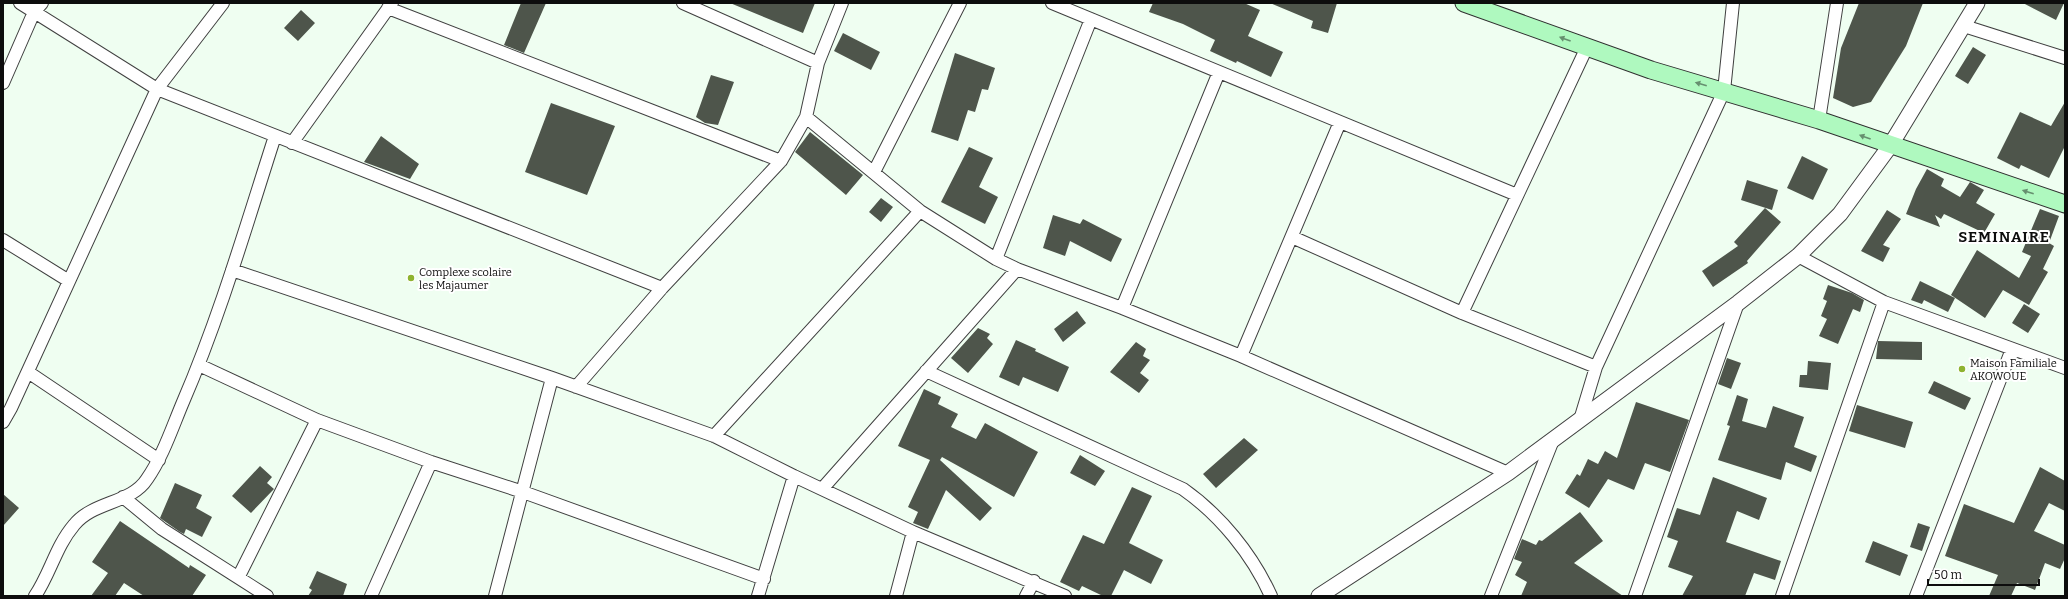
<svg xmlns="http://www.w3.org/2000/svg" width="2068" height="599" font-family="Bitter,serif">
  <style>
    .building { fill: #4e554b }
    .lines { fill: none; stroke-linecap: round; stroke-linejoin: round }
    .minor-casing { stroke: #404040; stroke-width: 14 }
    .tertiary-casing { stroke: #404040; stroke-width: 17 }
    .secondary-casing { stroke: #2f2f2f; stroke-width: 19 }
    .minor { stroke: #fff; stroke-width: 12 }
    .tertiary { stroke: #fff; stroke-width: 15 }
    .secondary { stroke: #aff9bf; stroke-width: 17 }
    .oneway { fill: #668f6f }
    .poi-dot { fill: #8eb330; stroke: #fff; stroke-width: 1.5 }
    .labels { text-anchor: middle; stroke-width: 4; stroke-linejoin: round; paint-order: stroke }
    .poi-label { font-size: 11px; fill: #0d0d0d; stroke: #fff; text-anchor: start }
    .district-label { font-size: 15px; font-weight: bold; letter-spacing: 1px; fill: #0d0d0d; stroke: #fff }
  </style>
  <rect width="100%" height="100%" fill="#effef1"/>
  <!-- building -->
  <path class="building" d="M521 3H546L524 53 504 45Z
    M730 3H815L803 33Z
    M1153 3H1244L1260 10 1248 36 1283 52 1271 77 1237 61 1236 63 1210 51 1215 40 1183 24 1149 12Z
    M1270 3H1337L1328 33 1311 28 1313 21Z
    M1859 3H1923L1906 46 1871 102 1853 107 1833 98 1841 48Z
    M2023 3H2064L2056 20Z
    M301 10 315 23 298 41 284 28Z
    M843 33 880 52 871 70 834 51Z
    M1973 47 1986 55 1968 84 1955 76Z
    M955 53 995 68 988 90 982 89 975 112 968 110 958 141 931 132Z
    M711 75 734 82 718 125 705 123 696 117Z
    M2065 102V146L2049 178 2021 165 2019 169 1997 158 2020 112 2051 126Z
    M551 103 615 126 587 195 525 172Z
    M810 132 863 175 846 195 795 152Z
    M381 136 419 164 410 179 364 162Z
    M969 147 993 158 979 187 998 197 985 224 941 202Z
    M1802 156 1828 169 1813 200 1787 188Z
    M1927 169 1944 179 1941 186 1960 197 1970 182 1984 190 1976 203 1995 214 1984 233 1944 214 1941 219 1935 215 1940 227 1906 214 1916 189Z
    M1747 180 1778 190 1772 210 1741 200Z
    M881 198 893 207 881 222 869 212Z
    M1765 208 1781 222 1747 261 1748 263 1713 287 1702 271 1738 246 1734 242Z
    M2040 209 2059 216 2049 243 2054 246 2043 269 2048 272 2029 305 2003 290 1985 318 1951 295 1977 250 2019 278 2031 256 2022 252Z
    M1887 210 1901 219 1883 245 1890 248 1883 262 1861 251Z
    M1053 215 1080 224 1083 219 1122 239 1111 262 1070 241 1065 256 1043 248Z
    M1920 281 1955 298 1948 312 1924 300 1922 304 1911 300Z
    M1828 285 1852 293 1864 300 1860 312 1853 309 1838 344 1819 336 1827 319 1821 316 1827 301 1823 299Z
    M2024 304 2040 314 2028 333 2012 323Z
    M1077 311 1086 323 1063 342 1054 329Z
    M978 328 990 334 987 338 993 344 968 373 951 358Z
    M1016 340 1036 349 1035 351 1069 367 1058 392 1023 377 1019 386 999 377Z
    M1878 341 1922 342V360L1876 359Z
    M1136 342 1146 349 1143 356 1150 360 1140 373 1149 380 1139 393 1110 372Z
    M1727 358 1741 363 1731 389 1718 384Z
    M1808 361 1831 363 1828 390 1799 387 1800 375H1807Z
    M1934 381 1971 398 1965 410 1928 393Z
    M924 389 941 397 938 404 958 414 951 427 976 439 985 423 1038 452 1014 497 942 457 940 460 992 508 980 521 946 490 928 529 913 523 918 512 908 507 930 460 898 446Z
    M1737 395 1748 399 1742 421 1766 428 1773 406 1804 417 1794 447 1817 456 1811 472 1786 462 1781 480 1718 460 1730 426 1727 425Z
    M1636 402 1689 420 1670 472 1645 463 1634 490 1608 479 1589 508 1565 493 1577 474 1580 476 1588 459 1598 464 1605 451 1617 458Z
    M1857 405 1913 422 1905 448 1849 431Z
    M1244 438 1258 450 1216 488 1203 474Z
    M1080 455 1105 471 1095 486 1070 473Z
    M260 466 272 477 267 483 274 489 251 513 232 496Z
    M2040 467 2065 481V511L2049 503 2034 531 2065 545V558L2060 569 2045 563 2035 590 2017 583 2011 596H1989L1998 575 1945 556 1964 504 2014 523Z
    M1713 477 1767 498 1759 520 1737 511 1726 542 1781 561 1775 580 1754 573 1745 596H1682L1693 576 1668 567 1678 541 1667 537 1677 508 1700 515Z
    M175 483 202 495 196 508 212 517 202 537 186 529 184 534 180 532 160 518Z
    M1132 487 1152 496 1129 543 1163 560 1151 584 1124 570 1111 596H1103L1082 586 1079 591 1060 582 1083 535 1104 544Z
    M3 494 19 508 3 526Z
    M1580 512 1603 541 1574 563 1623 596H1521L1527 582 1515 575 1522 562 1514 559 1522 539 1536 545 1539 540 1542 541Z
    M120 521 189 568 190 565 206 575 192 596H144L124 583 115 596H91L108 573 92 562Z
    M1918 523 1930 527 1922 551 1910 547Z
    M1873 541 1908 555 1900 576 1865 562Z
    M317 571 347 584 343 596H308L312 590 309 588Z"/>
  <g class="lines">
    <defs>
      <path id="minor" d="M20 3 157 89 662 288
        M683 3 818 63
        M1052 3 1517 195
        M388 8 781 161
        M1964 26 2065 58
        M3 83 34 12 42 3
        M806 117 920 211 996 259 1017 269 1122 308 1241 356 1508 473
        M1819 120 1837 3
        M292 143 392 3
        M874 172 960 3
        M1292 237 1462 313 1596 367
        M3 240 69 281
        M1798 256 1884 302 2065 368
        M996 259 1091 19
        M232 270 552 378 714 436 794 476 913 532 1065 596
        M1122 308 1219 72
        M1462 313 1587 47
        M1241 356 1340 122
        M199 365 317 420 431 462 523 492 764 579
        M926 371 1183 489C1220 515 1252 554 1271 596
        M28 372 159 460
        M576 387 662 288 781 161 806 117 818 63 842 3
        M1580 420 1596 367 1724 91 1733 3
        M3 422 11 408 157 89 223 3
        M714 436 920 211
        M822 489 1017 269
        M123 497 162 529 267 596
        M239 576 317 420
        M35 596C50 574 56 546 74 525 93 501 131 504 147 479 163 456 172 428 183 402 220 316 246 226 275 136
        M371 596 431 462
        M495 596 552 378
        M758 596 794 476
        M896 596 913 532
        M1026 596 1034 581
        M1491 596 1553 440
        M1635 596 1738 303
        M1782 596 1884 302
        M1916 596 2012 349"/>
      <path id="tertiary" d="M1319 596 1508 473 1738 303 1798 256 1840 214 1890 146 1977 3"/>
      <path id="secondary" d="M1464 3 1651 70 1819 120 2065 204"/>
    </defs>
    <!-- minor casing -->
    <use href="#minor" class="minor-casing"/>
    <!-- tertiary casing -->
    <use href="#tertiary" class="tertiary-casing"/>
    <!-- secondary casing -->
    <use href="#secondary" class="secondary-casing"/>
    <!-- minor -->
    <use href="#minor" class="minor"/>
    <!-- tertiary -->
    <use href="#tertiary" class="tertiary"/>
    <!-- secondary -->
    <use href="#secondary" class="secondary"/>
  </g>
  <!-- one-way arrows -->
  <defs><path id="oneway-solid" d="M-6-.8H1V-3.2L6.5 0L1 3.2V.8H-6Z"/></defs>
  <g class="oneway">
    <use href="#oneway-solid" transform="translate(1565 39) rotate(-160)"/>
    <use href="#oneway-solid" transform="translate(1701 84) rotate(-164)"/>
    <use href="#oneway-solid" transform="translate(1865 137) rotate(-160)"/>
    <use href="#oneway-solid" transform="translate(2028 192) rotate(-162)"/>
  </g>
  <!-- markers -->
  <g class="poi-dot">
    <circle cx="411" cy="278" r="4"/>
    <circle cx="1962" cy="369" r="4"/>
  </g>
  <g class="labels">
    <!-- poi labels -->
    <g class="poi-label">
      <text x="419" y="276">Complexe scolaire<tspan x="419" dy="13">les Majaumer</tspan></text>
      <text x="1970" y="367">Maison Familiale<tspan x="1970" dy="13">AKOWOUE</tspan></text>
    </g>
    <!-- district labels -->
    <g class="district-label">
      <text x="2004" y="242">SEMINAIRE</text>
    </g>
  </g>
  <!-- border -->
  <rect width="2068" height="599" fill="none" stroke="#0d0d0d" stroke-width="8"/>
  <!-- scale -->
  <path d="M1928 579v6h111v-6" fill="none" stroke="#0d0d0d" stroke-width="2"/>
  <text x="1934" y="579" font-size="12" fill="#0d0d0d" stroke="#ffffff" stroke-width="3" paint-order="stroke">50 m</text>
</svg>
